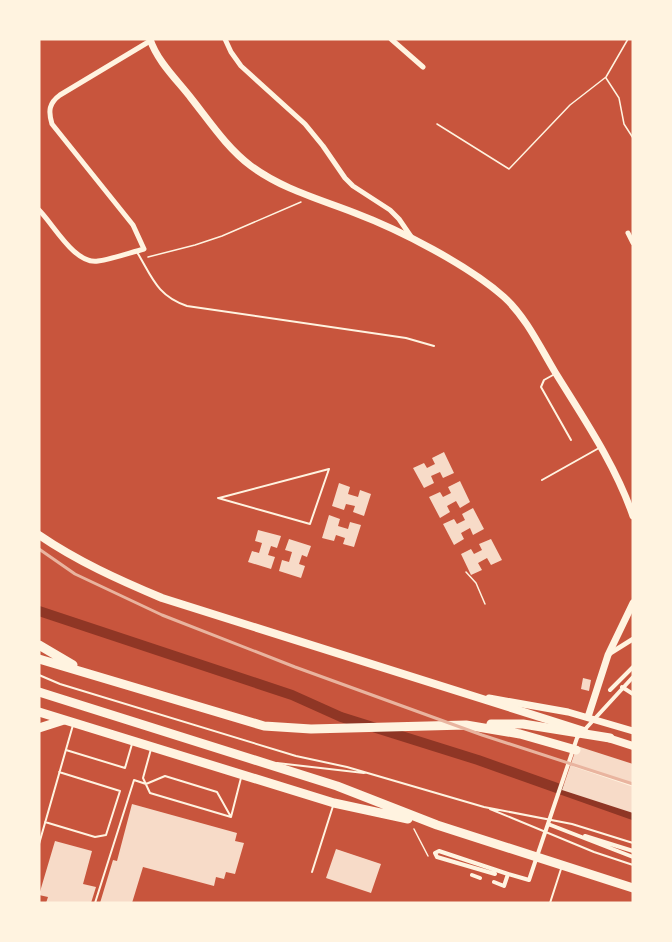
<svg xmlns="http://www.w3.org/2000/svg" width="672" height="942" font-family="'Golos Text',sans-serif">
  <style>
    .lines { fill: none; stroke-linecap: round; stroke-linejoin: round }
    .canal { stroke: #8f3625; stroke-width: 10 }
    .building { fill: #f7dbc8 }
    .path { stroke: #fff3e0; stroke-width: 1.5 }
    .service { stroke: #fff3e0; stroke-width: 2 }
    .pedestrian { stroke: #fff3e0; stroke-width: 4 }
    .minor { stroke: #fff3e0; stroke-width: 5 }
    .tertiary { stroke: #fff3e0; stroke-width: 7 }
    .primary { stroke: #fff3e0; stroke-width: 8 }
    .trunk { stroke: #fff3e0; stroke-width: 9 }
    .rail { stroke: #e9b49f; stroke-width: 3 }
  </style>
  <rect width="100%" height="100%" fill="#c8553d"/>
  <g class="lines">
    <!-- canal -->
    <path class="canal" d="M39 611 292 695 341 717 478 760 633 815"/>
  </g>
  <!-- building -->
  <path class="building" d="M444 452 454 473 443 478 440 472 431 476 434 483 424 488 413 468 424 463 427 468 435 464 432 458Z
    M460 481 470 502 460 508 456 501 447 506 450 512 440 518 429 497 440 492 443 497 451 493 448 487Z
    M339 483 350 487 348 494 358 497 360 490 371 494 364 516 353 512 355 506 346 504 344 510 332 506Z
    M473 508 484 529 473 535 470 528 461 533 464 539 454 545 443 524 454 519 457 524 465 520 462 514Z
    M329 515 340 519 338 526 348 529 350 522 361 525 354 547 343 544 345 538 336 535 334 541 322 538Z
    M258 530 281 536 277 548 271 546 268 555 275 557 271 569 248 562 252 551 259 553 262 543 255 541Z
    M289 539 311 546 307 557 302 555 299 564 305 566 301 578 279 571 282 560 289 562 292 552 285 550Z
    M491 539 502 560 491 565 487 558 478 563 482 570 471 575 461 554 471 549 474 554 482 550 479 544Z
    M583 678 591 680 589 691 581 689Z
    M577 746 633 764V813L562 790Z
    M132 804 237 833 235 841 244 843 235 874 226 872 224 879 216 877 214 886 143 867 132 903H100L113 860 117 861Z
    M55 841 92 851 83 884 96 887 91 903H46L48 897 39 895Z
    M336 849 381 864 371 893 326 878Z"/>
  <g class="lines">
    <!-- path -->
    <path class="path" d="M606 78 619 98 624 124 633 138
      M437 124 509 169 570 105 606 77 628 39
      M148 257 195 245 222 236 301 202
      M466 572 476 583 485 604
      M574 766 633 786
      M414 829 428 856"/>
    <!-- service -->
    <path class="service" d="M137 252C152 277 157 296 187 306L406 338 434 346
      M553 375 544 380 541 387 571 440
      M542 480 599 448
      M218 498 310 524 329 469
      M219 498 329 469
      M39 675 60 684 296 756 347 767 484 807 572 824 633 843
      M151 749 143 778 150 793 231 817 241 778
      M66 750 125 768 132 744
      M277 763 364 773
      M490 809 594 852 633 865
      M45 822 95 837 106 835 120 791 59 772
      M39 844 73 725
      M312 872 333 806
      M95 903 134 780 146 784 165 776 217 792 231 817
      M550 903 561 869"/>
    <!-- pedestrian -->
    <path class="pedestrian" d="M622 687 633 694
      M610 690 633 667
      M548 824 633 857
      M585 836 633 851
      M495 874 437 857 435 853 439 851 508 874
      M472 875 480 878
      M494 882 504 886 508 874 529 880 577 738 633 677"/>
    <!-- minor -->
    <path class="minor" d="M225 39 231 52 241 66 305 124 323 146 345 178 353 186 390 210 399 219 412 238
      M391 39 423 67
      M39 210C54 225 75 265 98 261 113 259 129 253 144 249L133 225 52 124C48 111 49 103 60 95L150 41
      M628 233 633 243
      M609 654 633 639"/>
    <!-- tertiary -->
    <path class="tertiary" d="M150 39C157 61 177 80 191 98 210 122 227 148 251 166 282 189 319 199 355 213 400 230 468 265 504 297 526 317 540 347 555 372 584 419 615 464 633 516
      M489 698 568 712 633 731
      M588 717 608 655 633 603"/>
    <!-- primary -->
    <path class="primary" d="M39 535C77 561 119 580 162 598L584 731
      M605 737 633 746"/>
    <!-- trunk -->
    <path class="trunk" d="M39 645 73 665
      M39 659 264 726 311 729 466 725 520 734 576 750
      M39 692 337 786 437 825 633 888
      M39 712 334 803 408 819
      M491 724H523L610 738
      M39 728 64 720"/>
    <!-- rail -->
    <path class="rail" d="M39 549 75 574 162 615 295 667 482 735 633 784"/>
  </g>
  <!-- border -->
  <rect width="672" height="942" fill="none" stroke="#fff3e0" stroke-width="81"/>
</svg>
